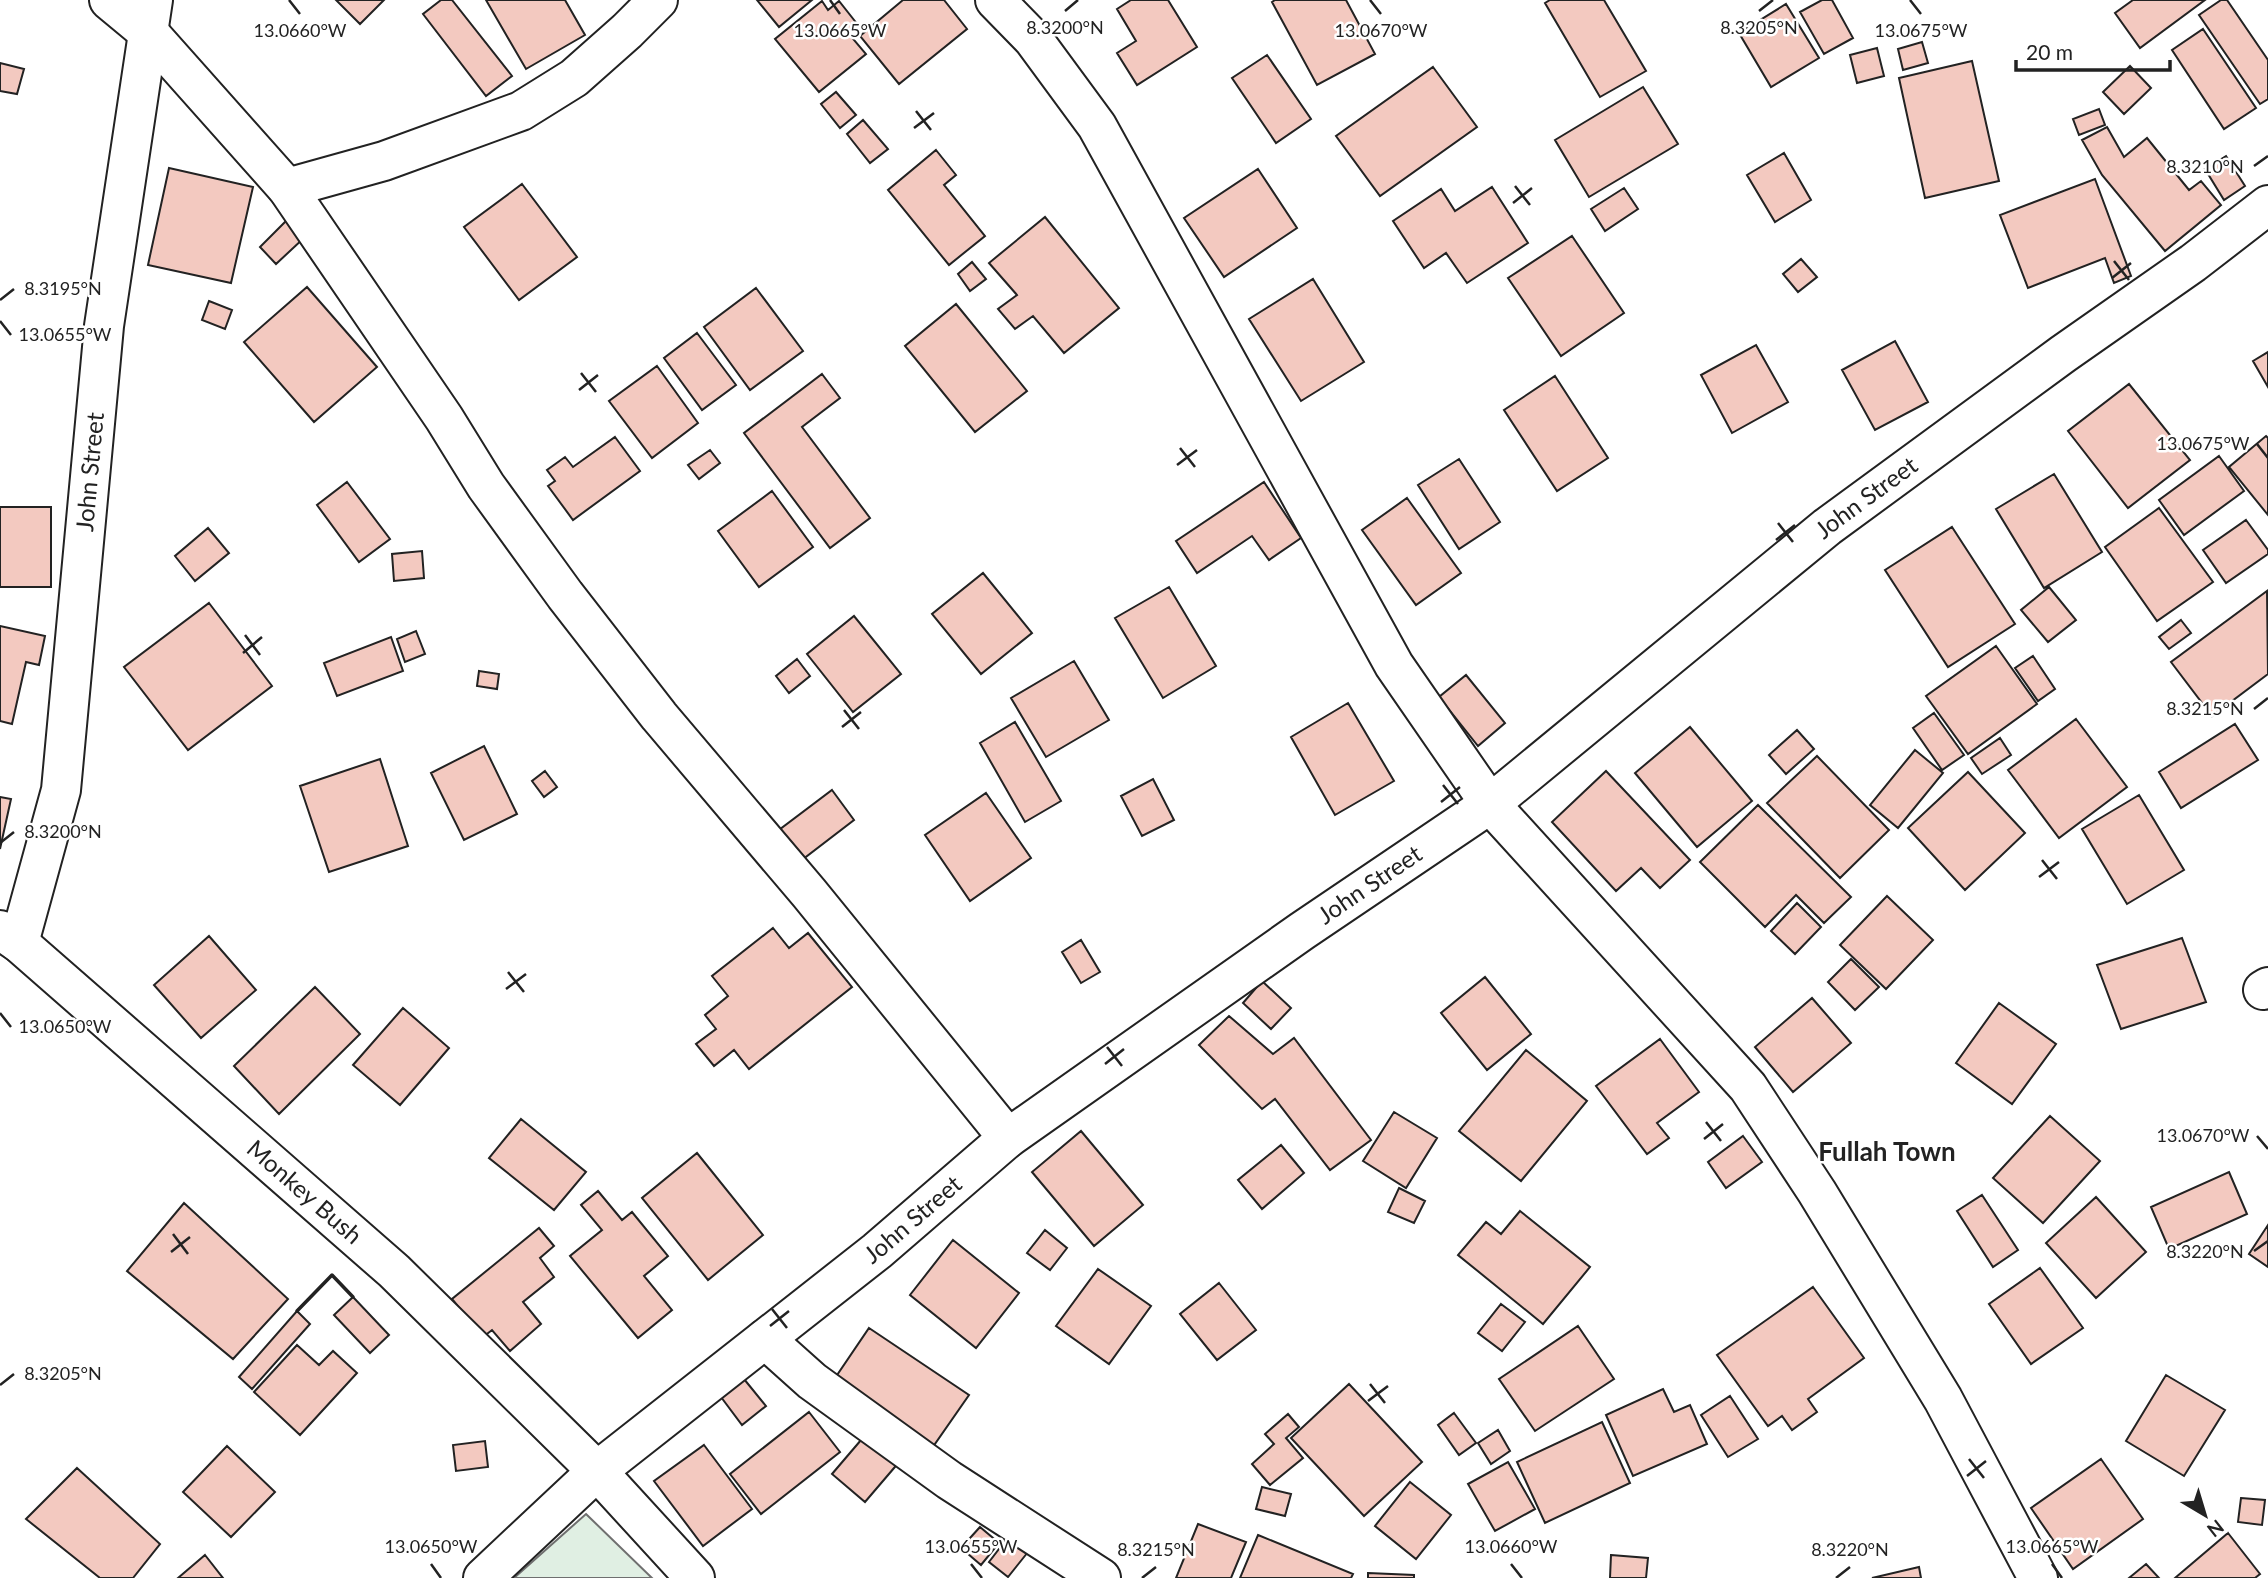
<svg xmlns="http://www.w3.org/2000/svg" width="2268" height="1578" font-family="Lato,sans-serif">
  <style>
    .green { fill: #e0efe3; stroke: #6f6f6f; stroke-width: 2 }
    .building { fill: #f3c9c0; stroke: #222; stroke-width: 2 }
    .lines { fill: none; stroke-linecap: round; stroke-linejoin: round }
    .minor-casing { stroke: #222; stroke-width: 42 }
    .minor { stroke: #fff; stroke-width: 38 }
    .wall { stroke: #222; stroke-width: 3.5 }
    .ticks { fill: none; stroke: #222; stroke-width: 2.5 }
    .labels { text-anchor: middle; stroke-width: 5; stroke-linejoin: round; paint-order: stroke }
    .street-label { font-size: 24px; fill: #222; stroke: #fff }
    .neighbourhood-label { font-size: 26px; font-weight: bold; fill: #222; stroke: #fff }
    .ticks-label { font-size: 18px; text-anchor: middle; fill: #222; stroke: #fff; stroke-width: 5; stroke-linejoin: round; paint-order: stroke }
  </style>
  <rect width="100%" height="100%" fill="#fff"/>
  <!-- green -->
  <path class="green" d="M586 1514 652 1578H514Z"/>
  <!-- building -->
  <path class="building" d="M336 0H384L360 24Z
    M441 0H452L512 76 486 96 423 14Z
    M486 0H565L585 35 526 69Z
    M757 0H812L779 27Z
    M903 0H944L967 29 899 84 860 36Z
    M1131 0H1168L1197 47 1137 85 1117 53 1136 41 1117 9Z
    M1275 0H1346L1375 54 1317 85 1272 2Z
    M1550 0H1604L1646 71 1600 97 1545 3Z
    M1822 0H1832L1853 38 1824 54 1800 12Z
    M2133 0H2205L2140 48 2115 13Z
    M2221 0H2227L2268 60V99L2260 104 2199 15Z
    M822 1 828 10 839 1 858 25 848 33 866 54 819 92 775 39Z
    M1786 4 1819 58 1771 87 1739 33Z
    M2203 29 2256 108 2224 129 2172 50Z
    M1922 42 1928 63 1903 70 1898 49Z
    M1877 48 1884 76 1857 83 1850 55Z
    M1267 55 1311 119 1276 143 1232 78Z
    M1972 61 1999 181 1925 198 1899 78Z
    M0 63 24 69 17 94 0 91Z
    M2130 66 2151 88 2124 114 2103 92Z
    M1433 67 1477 127 1380 196 1336 136Z
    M1643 87 1678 144 1589 197 1555 140Z
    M836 92 856 115 840 128 821 104Z
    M2099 109 2105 125 2079 135 2073 119Z
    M863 120 888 149 870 163 847 134Z
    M2107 127 2124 157 2147 138 2189 190 2201 181 2221 205 2165 251 2102 175 2082 140Z
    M936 150 956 175 944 185 985 236 949 265 888 190Z
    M1784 153 1811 200 1775 222 1747 175Z
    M2226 156 2245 186 2224 200 2205 169Z
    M169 168 253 187 231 283 148 265Z
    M1258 169 1297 228 1224 277 1184 218Z
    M2095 179 2131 276 2114 283 2105 258 2028 288 2000 215Z
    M522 184 577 257 519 300 464 227Z
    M1492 187 1528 243 1467 283 1446 253 1424 268 1393 221 1441 189 1455 211Z
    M1624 188 1638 209 1605 231 1591 209Z
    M1045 217 1119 308 1064 353 1033 316 1015 329 998 309 1017 295 989 263Z
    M287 220 305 237 276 264 260 247Z
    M1572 236 1624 313 1561 356 1508 278Z
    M1801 259 1817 277 1798 292 1783 274Z
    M972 262 986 279 970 291 958 274Z
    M1313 279 1364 362 1301 401 1249 319Z
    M307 287 377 367 314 422 244 342Z
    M756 288 803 351 750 390 704 327Z
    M209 301 232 310 225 329 202 320Z
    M956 304 1027 391 975 432 905 346Z
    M697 333 736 385 702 410 664 358Z
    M1895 341 1928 402 1875 430 1842 370Z
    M1756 345 1788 402 1732 433 1701 375Z
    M2268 352V387L2253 361Z
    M657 366 698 423 652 458 609 401Z
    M822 374 840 398 802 427 870 518 830 548 744 433Z
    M1555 376 1608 458 1557 491 1504 410Z
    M2129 384 2190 460 2128 508 2068 431Z
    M2266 436 2268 438V515L2229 467Z
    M615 437 640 471 573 520 548 486 555 481 547 470 565 457 573 467Z
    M710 450 720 463 699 479 688 465Z
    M2219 456 2244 491 2184 535 2159 500Z
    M1459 459 1500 522 1459 549 1418 485Z
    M2054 474 2102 552 2044 588 1996 509Z
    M347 482 390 539 359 562 317 505Z
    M1264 482 1301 538 1269 560 1252 536 1197 573 1176 541Z
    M772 491 813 547 759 587 718 531Z
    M1407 498 1461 573 1416 605 1362 530Z
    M0 507H51V587H0Z
    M2159 508 2213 582 2157 621 2105 547Z
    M2246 520 2268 550V554L2226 583 2203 550Z
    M1952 527 2015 624 1948 667 1885 570Z
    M208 528 229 553 195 581 175 556Z
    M422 551 424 578 394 581 392 554Z
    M983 573 1032 633 981 674 932 614Z
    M1169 587 1216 666 1163 698 1115 618Z
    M2049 587 2076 620 2048 642 2021 610Z
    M2267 591 2268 674 2212 716 2171 662Z
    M209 603 272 686 188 750 124 667Z
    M854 616 901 674 853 712 807 654Z
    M2181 620 2191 633 2169 649 2159 637Z
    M0 626 45 636 39 665 26 662 12 724 0 721Z
    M416 631 425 654 405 662 397 639Z
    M391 637 403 671 337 696 324 663Z
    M1996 646 2037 704 1968 754 1926 696Z
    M2033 656 2055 689 2038 701 2015 668Z
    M797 659 810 676 789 693 776 676Z
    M1074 661 1109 720 1046 757 1011 698Z
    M479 671 499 674 497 689 477 686Z
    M1466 675 1505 723 1478 746 1439 697Z
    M1348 703 1394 781 1335 815 1291 737Z
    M1934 713 1964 755 1942 770 1913 728Z
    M2076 719 2127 787 2059 838 2008 770Z
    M1015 722 1061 801 1025 822 980 743Z
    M2235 724 2258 760 2181 808 2159 772Z
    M1690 727 1752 801 1697 847 1635 773Z
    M1797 730 1814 749 1786 774 1769 755Z
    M2000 738 2011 755 1982 774 1971 758Z
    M484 746 517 814 464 840 431 773Z
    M1915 750 1943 773 1898 828 1870 805Z
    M1817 756 1889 830 1840 878 1767 803Z
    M380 759 408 846 329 872 300 786Z
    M545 771 557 787 544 797 532 781Z
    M1606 771 1690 860 1660 888 1641 868 1616 891 1552 822Z
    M1968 772 2025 833 1965 890 1908 828Z
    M1153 779 1174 820 1142 836 1121 796Z
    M832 790 854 820 794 866 771 836Z
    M986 793 1031 858 970 901 925 835Z
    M2139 795 2184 870 2127 904 2082 829Z
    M0 797 11 799 0 849Z
    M1758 805 1851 897 1824 923 1796 895 1765 927 1700 862Z
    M1887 896 1933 940 1886 989 1840 945Z
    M1797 903 1821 927 1795 954 1771 931Z
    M773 928 789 948 808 933 852 987 749 1069 734 1050 714 1066 696 1044 716 1029 705 1015 728 996 712 976Z
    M209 936 256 990 201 1038 154 985Z
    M2182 938 2206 1002 2121 1029 2097 965Z
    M1081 940 1100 972 1081 983 1062 952Z
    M1851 959 1879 987 1855 1010 1828 982Z
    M1485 977 1531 1034 1487 1070 1441 1013Z
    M1262 981 1291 1008 1271 1029 1243 1003Z
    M315 987 360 1034 279 1114 234 1066Z
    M1812 998 1851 1043 1793 1092 1755 1047Z
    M1999 1003 2056 1044 2012 1104 1956 1063Z
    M403 1008 449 1048 400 1105 353 1065Z
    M1229 1016 1273 1054 1294 1038 1371 1140 1330 1170 1275 1099 1262 1109 1199 1045Z
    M1660 1039 1699 1092 1657 1123 1669 1138 1647 1154 1596 1086Z
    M1526 1050 1587 1101 1521 1181 1459 1131Z
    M1394 1112 1437 1138 1406 1188 1363 1161Z
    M2050 1116 2100 1161 2043 1223 1993 1178Z
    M521 1119 586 1172 554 1210 489 1158Z
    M1081 1131 1143 1205 1094 1246 1032 1172Z
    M1743 1136 1762 1162 1726 1188 1708 1162Z
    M1281 1145 1304 1173 1262 1209 1238 1180Z
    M697 1153 763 1235 708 1280 642 1198Z
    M2229 1172 2247 1214 2169 1249 2151 1207Z
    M1399 1188 1425 1201 1414 1223 1388 1212Z
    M598 1191 622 1220 632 1212 668 1256 644 1276 672 1310 638 1338 570 1256 602 1230 581 1205Z
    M1982 1195 2018 1250 1993 1267 1957 1211Z
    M2096 1197 2146 1252 2096 1298 2046 1243Z
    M184 1203 288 1299 233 1359 127 1271Z
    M1520 1211 1590 1267 1543 1324 1458 1255 1486 1222 1501 1234Z
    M2268 1225V1267L2249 1254Z
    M539 1228 554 1246 540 1258 554 1277 523 1302 541 1324 510 1351 492 1330 483 1337 452 1299Z
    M1045 1230 1067 1248 1050 1270 1027 1253Z
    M953 1240 1019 1293 976 1348 910 1295Z
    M2040 1268 2083 1328 2031 1364 1989 1304Z
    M1098 1269 1151 1306 1109 1364 1056 1326Z
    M1219 1283 1256 1330 1217 1360 1180 1314Z
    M1813 1287 1864 1358 1808 1399 1817 1412 1792 1430 1782 1416 1768 1426 1717 1355Z
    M353 1297 389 1335 370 1353 334 1315Z
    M1501 1304 1525 1322 1502 1351 1478 1333Z
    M297 1311 310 1324 252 1389 239 1377Z
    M1578 1326 1614 1379 1535 1431 1499 1379Z
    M869 1328 969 1395 930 1451 831 1384Z
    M297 1345 319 1365 333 1351 357 1373 300 1435 254 1392Z
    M2166 1375 2225 1410 2184 1476 2126 1441Z
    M744 1379 766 1406 742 1425 721 1397Z
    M1349 1384 1422 1462 1364 1516 1291 1438Z
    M1663 1389 1674 1412 1690 1405 1707 1444 1633 1476 1606 1415Z
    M1730 1396 1758 1439 1728 1457 1701 1415Z
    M809 1412 840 1452 761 1514 730 1474Z
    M1454 1413 1476 1443 1459 1455 1438 1425Z
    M1288 1414 1299 1427 1286 1438 1303 1458 1270 1485 1252 1464 1274 1444 1265 1434Z
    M1602 1422 1630 1483 1545 1523 1517 1462Z
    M1498 1430 1510 1451 1491 1464 1478 1443Z
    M867 1433 900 1461 865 1502 832 1474Z
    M485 1441 488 1467 456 1471 453 1445Z
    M704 1445 752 1509 703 1546 654 1481Z
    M227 1446 275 1492 231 1537 183 1492Z
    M2101 1459 2143 1519 2073 1569 2031 1508Z
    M1508 1462 1535 1509 1495 1531 1468 1484Z
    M77 1468 160 1544 133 1578H100L26 1519Z
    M1410 1482 1451 1515 1416 1559 1375 1526Z
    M1262 1487 1291 1494 1285 1516 1256 1509Z
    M2241 1498 2265 1500 2262 1525 2238 1522Z
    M1198 1524 1246 1542 1231 1578H1176Z
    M980 1527 999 1543 981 1565 961 1548Z
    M2228 1533 2260 1574 2255 1578H2175Z
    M1258 1535 1353 1574 1351 1578H1240Z
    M1009 1536 1028 1552 1008 1577 989 1562Z
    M205 1555 223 1578H178Z
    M1611 1555 1648 1558 1646 1578H1610Z
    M2146 1564 2159 1578H2129Z
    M1919 1567 1921 1578H1872Z
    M1368 1573 1414 1575V1578H1368Z"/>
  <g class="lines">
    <defs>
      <g id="minor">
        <path d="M109 0 150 34 287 188 444 418 486 486 565 595 659 716 809 893 1008 1138"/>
        <path d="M995 0 1033 39 1097 126 1394 665 1490 804 1748 1087 1817 1192 1943 1399 2038 1578"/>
        <path d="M287 188 384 161 521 111 574 78 627 31 658 0"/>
        <path id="s1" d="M0 930 19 943 394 1271 597 1471 695 1578"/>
        <path id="s2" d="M19 943 61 790 104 326 153 0"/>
        <path d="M2263 990 2268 987"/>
        <path d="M765 1339 812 1381 949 1480 1101 1578"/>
        <path id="s3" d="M483 1578 597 1471 877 1251 1008 1138 1302 931 1490 804 1827 527 2063 354 2193 263 2268 205"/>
      </g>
    </defs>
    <!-- minor casing -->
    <use href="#minor" class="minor-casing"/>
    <!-- minor -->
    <use href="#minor" class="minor"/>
    <!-- wall -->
    <path class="wall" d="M297 1311 332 1275 353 1297"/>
  </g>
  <!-- ticks -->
  <path class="ticks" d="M289 0 300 14M830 0 840 14M1370 0 1381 14M1910 0 1921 14M1065 11 1078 0M1759 11 1773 0M916 111 931 130M914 128 934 113M2254 166 2268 156M1515 186 1530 205M1513 203 1532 188M2114 261 2129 280M2112 278 2131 263M0 300 14 289M0 321 11 335M581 373 596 392M579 390 598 375M2257 444 2268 458M1180 448 1195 467M1177 465 1197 450M1778 523 1793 542M1776 540 1795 525M245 635 260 655M243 653 262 637M2254 709 2268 698M844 710 859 729M842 727 861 712M1443 785 1458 804M1441 802 1460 787M0 843 14 832M2042 860 2057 879M2039 877 2059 862M508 972 524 992M506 989 526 974M0 1013 11 1027M1107 1047 1122 1066M1105 1064 1124 1049M1706 1122 1721 1141M2257 1136 2268 1149M1704 1139 1723 1124M173 1234 188 1254M2254 1251 2268 1241M171 1252 190 1237M772 1309 787 1328M770 1326 789 1311M1370 1384 1385 1403M0 1385 14 1374M1368 1401 1388 1386M1969 1459 1984 1478M1967 1476 1986 1461M431 1564 441 1578M971 1564 982 1578M1511 1564 1522 1578M2052 1564 2062 1578M1142 1578 1156 1567M1836 1578 1850 1567"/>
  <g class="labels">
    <!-- street labels -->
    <g class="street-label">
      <text dy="8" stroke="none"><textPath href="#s2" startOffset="478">John Street</textPath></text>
      <text dy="8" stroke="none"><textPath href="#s3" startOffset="1757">John Street</textPath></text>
      <text dy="8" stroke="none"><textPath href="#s3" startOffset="1127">John Street</textPath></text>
      <text dy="8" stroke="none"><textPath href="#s1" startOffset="402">Monkey Bush</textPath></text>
      <text dy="8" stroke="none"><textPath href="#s3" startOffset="560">John Street</textPath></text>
    </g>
    <!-- neighbourhood labels -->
    <g class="neighbourhood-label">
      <text x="1887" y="1161">Fullah Town</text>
    </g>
  </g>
  <g class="ticks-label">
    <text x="1065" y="34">8.3200°N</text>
    <text x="1759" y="34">8.3205°N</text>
    <text x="300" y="37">13.0660°W</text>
    <text x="840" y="37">13.0665°W</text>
    <text x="1381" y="37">13.0670°W</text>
    <text x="1921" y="37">13.0675°W</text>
    <text x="2205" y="173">8.3210°N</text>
    <text x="63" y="295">8.3195°N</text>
    <text x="65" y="341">13.0655°W</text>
    <text x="2203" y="450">13.0675°W</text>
    <text x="2205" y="715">8.3215°N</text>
    <text x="63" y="838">8.3200°N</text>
    <text x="65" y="1033">13.0650°W</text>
    <text x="2203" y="1142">13.0670°W</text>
    <text x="2205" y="1258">8.3220°N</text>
    <text x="63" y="1380">8.3205°N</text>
    <text x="431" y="1553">13.0650°W</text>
    <text x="971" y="1553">13.0655°W</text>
    <text x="1511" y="1553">13.0660°W</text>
    <text x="2052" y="1553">13.0665°W</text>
    <text x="1156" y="1556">8.3215°N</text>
    <text x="1850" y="1556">8.3220°N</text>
  </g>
  <!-- north arrow -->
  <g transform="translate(2205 1515) rotate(142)" stroke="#ffffff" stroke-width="5" paint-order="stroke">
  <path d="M0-5L12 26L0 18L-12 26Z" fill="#222222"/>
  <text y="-10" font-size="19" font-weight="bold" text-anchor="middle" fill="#222222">N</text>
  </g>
  <!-- scale -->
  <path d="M2016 60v10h154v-10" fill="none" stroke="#222222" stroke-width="3.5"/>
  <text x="2026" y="60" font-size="21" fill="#222222" stroke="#ffffff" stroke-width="5" paint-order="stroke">20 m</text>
</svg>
